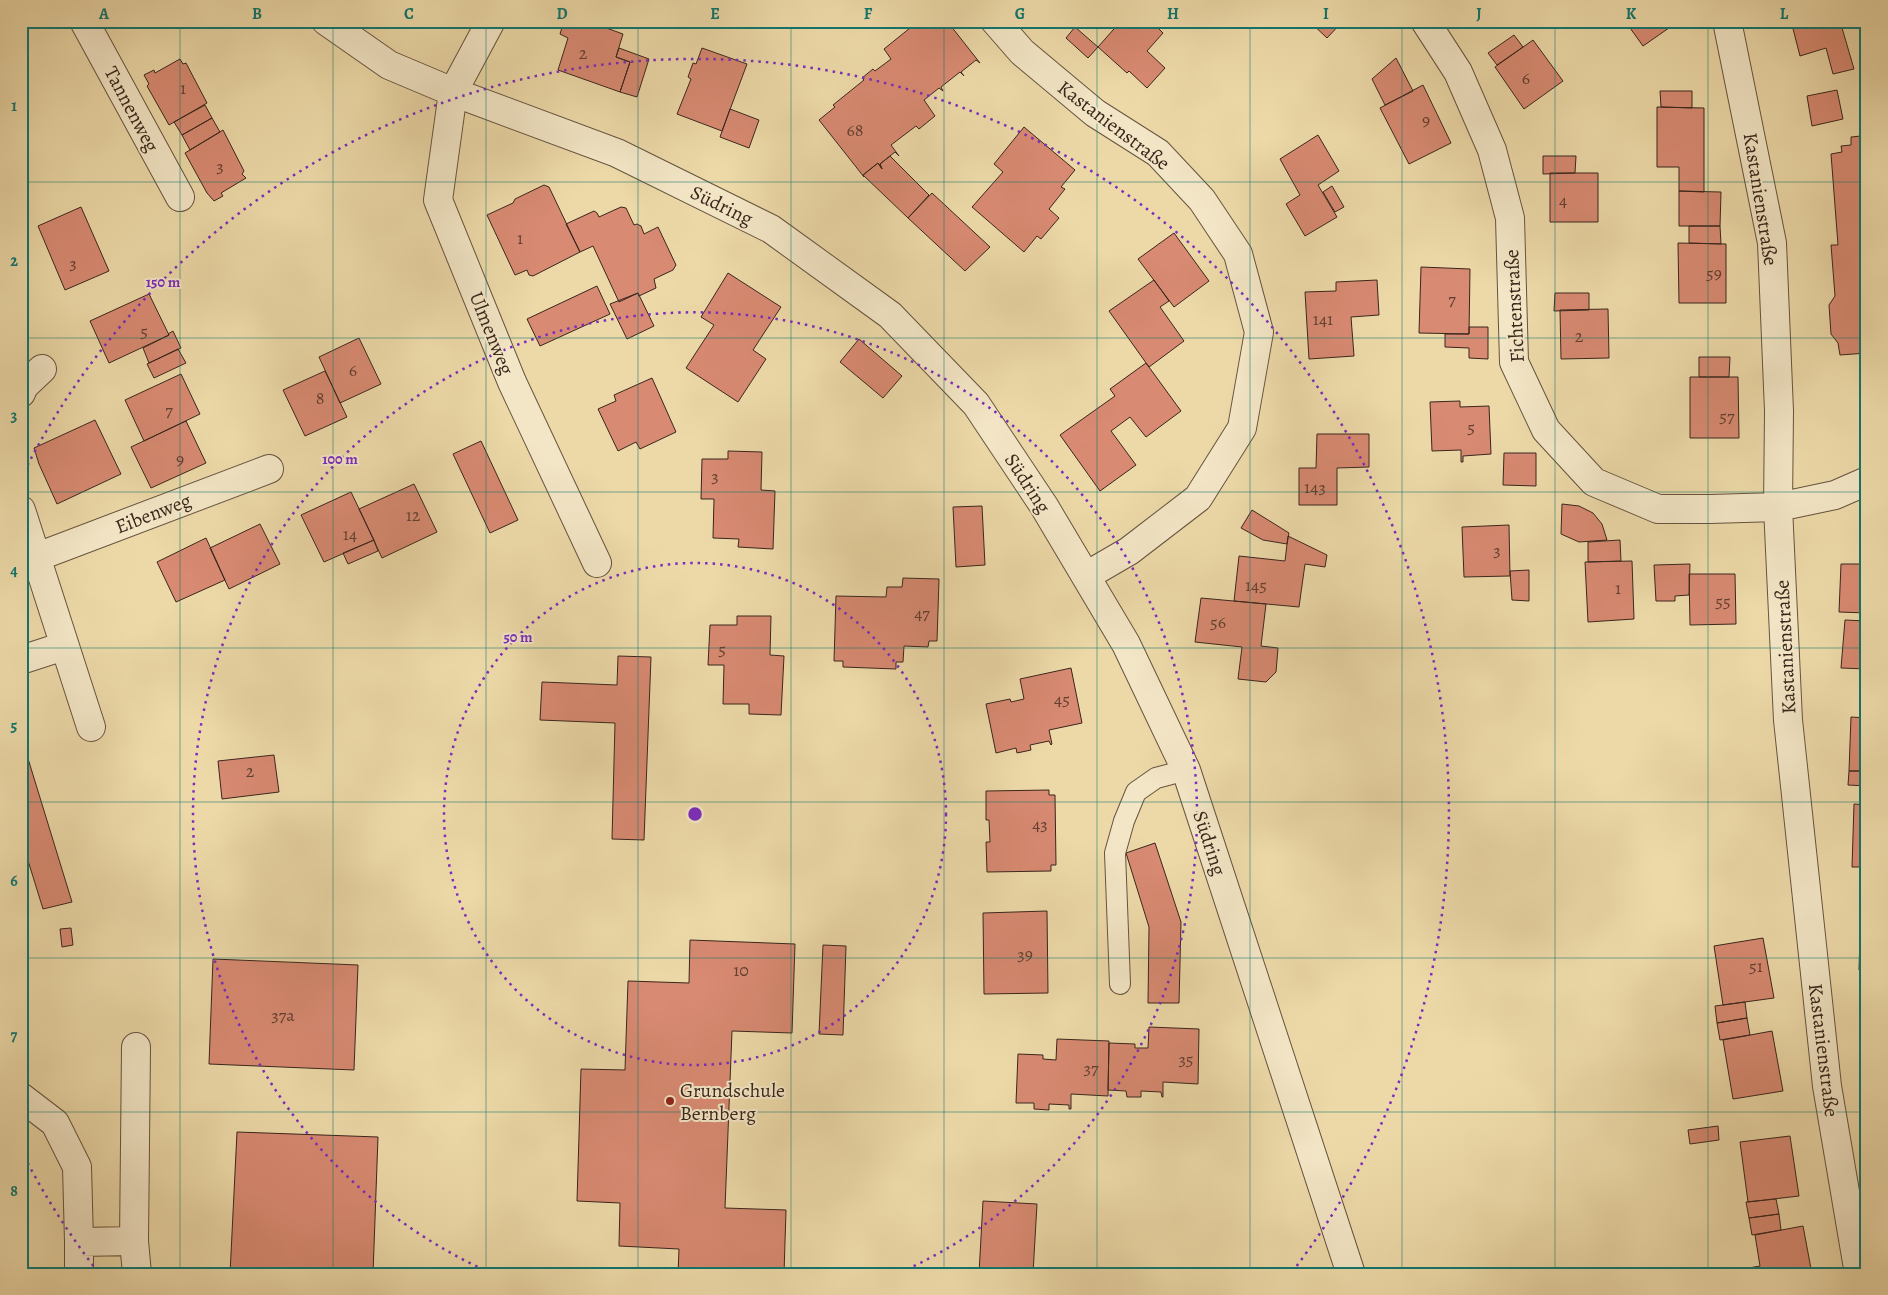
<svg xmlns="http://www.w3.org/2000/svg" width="1888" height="1295" font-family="Alegreya,serif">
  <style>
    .building { fill: #d88a72; stroke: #39261c }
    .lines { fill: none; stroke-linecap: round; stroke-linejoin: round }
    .lane-casing { stroke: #66533f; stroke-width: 22 }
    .street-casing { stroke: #66533f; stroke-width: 30 }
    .lane { stroke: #f3e6c6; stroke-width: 20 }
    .street { stroke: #f3e6c6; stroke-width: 28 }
    .grid { fill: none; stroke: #0f766e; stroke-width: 1; stroke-opacity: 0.55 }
    .ring { fill: none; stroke: #7b2cbf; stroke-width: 2.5; stroke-dasharray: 2.5 5 }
    .poi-dot { fill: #8f2418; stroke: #f3e6c6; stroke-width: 2 }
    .labels { text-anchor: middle; stroke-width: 4; stroke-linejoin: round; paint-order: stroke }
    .number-label { font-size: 18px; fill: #613f32 }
    .street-label { font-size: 20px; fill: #39261c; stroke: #f3e6c6 }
    .poi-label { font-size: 20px; fill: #39261c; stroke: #f3e6c6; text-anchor: start }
    .centre { fill: #7b2cbf; stroke: #f3e6c6; stroke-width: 2.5 }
    .ring-label { font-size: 15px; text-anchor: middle; font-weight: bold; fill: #7b2cbf; stroke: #f3e6c6; stroke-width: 4; stroke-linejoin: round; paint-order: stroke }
    .neatline { fill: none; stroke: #0f766e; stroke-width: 2 }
    .grid-label { font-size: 16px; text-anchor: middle; font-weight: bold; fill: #0f766e }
  </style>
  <rect width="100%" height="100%" fill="#edd9a8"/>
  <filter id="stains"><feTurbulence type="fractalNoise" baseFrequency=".004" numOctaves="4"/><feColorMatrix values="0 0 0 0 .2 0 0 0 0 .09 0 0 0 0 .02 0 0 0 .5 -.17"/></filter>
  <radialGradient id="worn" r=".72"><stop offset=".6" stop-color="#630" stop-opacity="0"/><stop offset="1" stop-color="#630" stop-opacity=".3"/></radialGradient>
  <!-- building -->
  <path class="building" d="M564 21H587L623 34 616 57 630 62 620 92 558 70 568 38 560 34Z
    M914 21H947L980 63 976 60 961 72 964 76 960 72 941 87 943 91 939 88 924 100 935 116 919 129 916 126 891 145 899 156 895 152 880 164 882 169 878 163 863 175 864 177 819 120 835 107 833 105 864 80 862 78 873 69 875 71 891 59 884 49 910 28 908 26Z
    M1121 21H1151L1163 33 1147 51 1165 68 1147 88 1129 71 1127 73 1098 47Z
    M1309 21H1343L1327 38Z
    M1625 21H1679L1643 46Z
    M1791 21H1840L1854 69 1833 74 1826 48 1800 56Z
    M1075 27 1098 47 1088 58 1066 38Z
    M1514 35 1523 47 1497 65 1488 53Z
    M1533 40 1563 81 1524 109 1495 67Z
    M619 48 649 59 637 97 620 92 630 62 616 57Z
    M702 48 747 64 722 131 677 114 691 79 688 77 693 63 696 64Z
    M1396 58 1413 91 1385 105 1372 79Z
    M180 59 183 64 186 63 207 103 169 125 147 86 149 84 144 75 154 70 155 73Z
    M1423 85 1451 143 1409 164 1380 108Z
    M1837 90 1843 119 1812 126 1807 96Z
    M1660 91H1692V108L1661 107Z
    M205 105 212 118 182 135 174 122Z
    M1657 107 1704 108V192L1679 191V167H1657Z
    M730 109 759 120 749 148 720 137Z
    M212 118 220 132 190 150 182 135Z
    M1024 127 1075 170 1061 187 1065 189 1049 209 1059 218 1041 239 1037 236 1024 252 972 207 1003 172 994 164Z
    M1867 128V353L1840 355 1838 343 1831 334 1829 305 1835 296 1831 245H1838L1831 154 1842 152 1841 146 1851 145V137L1861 136 1860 129Z
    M223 130 244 171 242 174 246 178 221 193 223 196 214 201 207 193 185 153Z
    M1318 135 1339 171 1318 185 1337 217 1305 236 1286 204 1300 195 1280 159Z
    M890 156 929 195 908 218 863 175 878 163 882 169 880 164Z
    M1543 156H1576L1575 173 1543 174Z
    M1550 173H1598V222H1550Z
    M544 185 549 187 580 252 533 276 529 275 527 270 515 275 487 215 513 203 515 199Z
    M1332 186 1344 207 1335 212 1323 192Z
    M1679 191 1721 192 1720 226H1679Z
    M932 193 990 247 965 271 908 218Z
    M81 207 109 271 65 290 38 226Z
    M621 207 626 208 634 225 637 224 641 226 644 234 658 227 676 265 673 270 654 279 656 288 639 296 638 293 619 302 593 246 580 252 566 224 594 211 597 213 599 217Z
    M1689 226H1720L1721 244 1689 243Z
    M1174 233 1209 281 1174 307 1138 259Z
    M1678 243 1726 244V303H1679Z
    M1421 267 1470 269 1469 334 1419 333Z
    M728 273 781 307 753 350 766 359 738 402 686 368 714 325 701 317Z
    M1154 280 1169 301 1160 307 1184 341 1149 367 1109 311Z
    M1377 280 1379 315 1351 317 1354 356 1309 359 1305 292 1336 291V282Z
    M597 286 610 314 540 346 527 319Z
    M638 293 654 326 627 339 610 304Z
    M1555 293H1589V310L1554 311Z
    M149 294 169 335 109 363 90 321Z
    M1608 309 1609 358 1561 359 1560 310Z
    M1469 327H1488V359L1469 358V348L1445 347V334H1469Z
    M173 331 181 348 149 363 143 348 169 335 168 334Z
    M359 338 381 384 340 403 319 357Z
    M859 339 902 376 883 398 840 362Z
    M178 349 186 363 154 378 147 364Z
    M1699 357H1730L1729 377H1699Z
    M1146 363 1181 411 1146 437 1130 417 1111 431 1136 465 1100 491 1060 435 1115 396 1110 389Z
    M325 371 347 417 305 436 283 390Z
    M181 374 200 414 144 441 125 400Z
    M1690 377H1738L1739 438H1690Z
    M652 378 676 432 640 449 636 442 618 451 598 409 616 401 614 395Z
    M1460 401V407L1489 406 1491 454 1463 456V462H1461V450L1432 451 1430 402Z
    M95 420 121 474 57 504 39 464 34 448Z
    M186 421 206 463 151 488 131 447Z
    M1317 434H1369V467L1337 468V505H1299V468H1316Z
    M481 441 518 520 490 533 453 454Z
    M728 451 762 452 761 490 775 491 773 549 738 547 739 539 713 538 714 499H701L702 459H728Z
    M1504 453H1536V486L1503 485Z
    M414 484 437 532 382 558 359 509Z
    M351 492 374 540 324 562 301 515Z
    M1562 504 1579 506 1593 513 1602 524 1607 540 1579 542 1561 534Z
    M982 506 985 565 956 567 953 507Z
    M1252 510 1289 533 1287 544 1263 540 1241 528Z
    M260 524 280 564 229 589 210 548Z
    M1509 525 1510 576 1464 577 1462 527Z
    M1288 536 1327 555 1325 567 1305 564 1299 607 1234 601 1239 556 1285 561Z
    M206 538 225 580 176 602 157 562Z
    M374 540 378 551 348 564 343 553Z
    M1620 540 1621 561 1588 562V542Z
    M1632 561 1634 619 1588 622 1585 562Z
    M1690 564 1689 595 1675 596V601H1656L1654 565Z
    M1841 564H1867V613L1839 612Z
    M1529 570V601L1512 600 1510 571Z
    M1689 574H1735L1736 624 1690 625Z
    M903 578 939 579 937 641H929L928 647 904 646 903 662H896V669L843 667V661H834L836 596 886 597 887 587H902Z
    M1201 598 1266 604 1261 646 1278 648 1276 672 1266 682 1238 679 1242 647 1195 642Z
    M737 616H771L770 655 784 656 781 715 749 714V704H723L724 665H708L710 625H737Z
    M1845 620 1866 621 1867 669 1841 668Z
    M618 656 651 657 644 840 612 839 615 723 540 720 542 682 617 685Z
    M1071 668 1082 723 1049 730 1052 744 1051 745 1049 741 1030 745 1031 750 1017 753 1016 748 996 753 986 704 1010 699 1011 702 1024 699 1020 679Z
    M1851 717 1867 718V771H1849Z
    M26 752 72 902 43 909 21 838V754Z
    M274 755 279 792 222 799 218 761Z
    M1849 771H1867V786L1848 785Z
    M1049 790V795H1055L1056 865H1051V871L987 872 986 842H990L989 820H986V791Z
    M1854 804 1867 805V867H1852Z
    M1155 843 1181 922 1179 1003H1148L1149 927 1126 853Z
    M1862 867H1867V884H1861Z
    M1861 901H1867V971L1859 970Z
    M1047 911 1048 993 984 994 983 913Z
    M71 928 73 945 62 947 60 929Z
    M1763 938 1774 998 1723 1005 1714 946Z
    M690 940 795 944 792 1033 732 1031 725 1208 786 1210 784 1274H678L679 1249 619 1246 620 1203 577 1201 581 1069 625 1070 628 981 689 983Z
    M823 945 846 946 843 1035 819 1034Z
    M213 959 358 965 354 1070 209 1064Z
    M1745 1002 1747 1018 1717 1023 1715 1006Z
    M1747 1018 1750 1035 1720 1040 1717 1023Z
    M1149 1027 1199 1029 1198 1084 1163 1082V1097H1162L1161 1092 1141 1091V1097H1127L1126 1091 1108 1090 1109 1043 1135 1044V1048H1148Z
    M1772 1031 1783 1091 1733 1099 1723 1040Z
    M1057 1039 1109 1041 1108 1096 1071 1094V1109H1069V1105L1049 1104V1110L1034 1109V1103H1016L1018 1054 1043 1055V1059L1056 1060Z
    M1718 1126 1719 1140 1690 1144 1688 1130Z
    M237 1132 378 1137 373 1274H230Z
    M1790 1136 1799 1196 1748 1202 1740 1142Z
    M1776 1199 1779 1214 1749 1218 1746 1202Z
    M983 1201 1037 1204 1033 1274H979Z
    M1779 1214 1781 1230 1752 1235 1749 1218Z
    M1803 1226 1812 1274H1744L1743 1269 1760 1266 1755 1235Z"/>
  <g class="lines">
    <defs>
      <path id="lane" d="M1120 984 1115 853 1124 821 1136 792 1156 778 1186 770"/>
      <path id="street" d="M84 21 180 197
        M326 21 389 65 453 92 617 153 771 229 890 315 976 404 1044 506 1126 644 1186 770 1351 1274
        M491 21 453 92 438 200 512 382 597 563
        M995 21 1022 52 1095 113 1158 153 1202 200 1238 254 1259 332 1242 428 1198 498 1129 551 1086 576
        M1425 21 1458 72 1492 150 1510 218 1514 362 1546 430 1594 482 1658 509H1710L1778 507 1835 495 1867 481
        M1727 21 1772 243 1779 411 1778 507 1788 720 1827 1086 1859 1274
        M21 393 24 386 42 369
        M21 510 91 727
        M37 557 269 469
        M21 660 64 646
        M21 1097 55 1123 77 1167 79 1242 134 1241 137 1274
        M134 1241 136 1047
        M79 1274V1242"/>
    </defs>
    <!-- lane casing -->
    <use href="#lane" class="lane-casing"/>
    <!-- street casing -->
    <use href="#street" class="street-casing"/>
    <!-- lane -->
    <use href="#lane" class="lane"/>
    <!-- street -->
    <use href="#street" class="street"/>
  </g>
  <!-- grid -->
  <path class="grid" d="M180 21V1274M333 21V1274M486 21V1274M638 21V1274M791 21V1274M944 21V1274M1097 21V1274M1250 21V1274M1402 21V1274M1555 21V1274M1708 21V1274M21 182H1867M21 338H1867M21 492H1867M21 648H1867M21 802H1867M21 958H1867M21 1112H1867"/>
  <!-- distance rings -->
  <g class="ring">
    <circle cx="695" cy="814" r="251"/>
    <path d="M491 1273A502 502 0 1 1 899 1273"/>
    <path d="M98 1272A753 753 0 0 1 24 1156M24 472A753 753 0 1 1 1292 1272"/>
  </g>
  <!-- markers -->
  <circle class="poi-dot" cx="670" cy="1101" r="5"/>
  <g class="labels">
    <!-- number labels -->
    <g class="number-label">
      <text x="583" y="59">2</text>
      <text x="1526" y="84">6</text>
      <text x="183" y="94">1</text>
      <text x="1426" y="126">9</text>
      <text x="855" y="136">68</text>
      <text x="220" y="172">3</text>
      <text x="1563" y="206">4</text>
      <text x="520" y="244">1</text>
      <text x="73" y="269">3</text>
      <text x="1714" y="279">59</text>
      <text x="1452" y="305">7</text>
      <text x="1323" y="325">141</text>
      <text x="144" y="337">5</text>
      <text x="1579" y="342">2</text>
      <text x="353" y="376">6</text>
      <text x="320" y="404">8</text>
      <text x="169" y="416">7</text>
      <text x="1727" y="422">57</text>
      <text x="1471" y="433">5</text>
      <text x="180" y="465">9</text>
      <text x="715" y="482">3</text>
      <text x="1315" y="493">143</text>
      <text x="413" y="521">12</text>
      <text x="350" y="540">14</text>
      <text x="1497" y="556">3</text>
      <text x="1256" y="591">145</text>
      <text x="1618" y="594">1</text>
      <text x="1723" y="607">55</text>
      <text x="922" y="619">47</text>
      <text x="1218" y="628">56</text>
      <text x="722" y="655">5</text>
      <text x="1062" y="705">45</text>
      <text x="250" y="777">2</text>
      <text x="1040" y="830">43</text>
      <text x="1025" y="960">39</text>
      <text x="1756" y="972">51</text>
      <text x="741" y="976">10</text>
      <text x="283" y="1021">37a</text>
      <text x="1186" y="1065">35</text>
      <text x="1091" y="1074">37</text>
    </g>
    <!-- street labels -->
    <g class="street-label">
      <text transform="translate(132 109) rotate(62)" y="7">Tannenweg</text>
      <text transform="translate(1114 125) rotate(37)" y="7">Kastanienstraße</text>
      <text transform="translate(1761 199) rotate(81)" y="7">Kastanienstraße</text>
      <text transform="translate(722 205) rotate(26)" y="7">Südring</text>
      <text transform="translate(1514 306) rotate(-93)" y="7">Fichtenstraße</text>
      <text transform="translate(492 333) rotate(68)" y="7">Ulmenweg</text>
      <text transform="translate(1028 483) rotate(57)" y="7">Südring</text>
      <text transform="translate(153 513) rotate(-21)" y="7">Eibenweg</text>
      <text transform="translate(1785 647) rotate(-93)" y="7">Kastanienstraße</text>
      <text transform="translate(1210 843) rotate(72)" y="7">Südring</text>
      <text transform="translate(1824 1050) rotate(83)" y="7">Kastanienstraße</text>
    </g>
    <!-- poi labels -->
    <g class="poi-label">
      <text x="680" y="1097">Grundschule<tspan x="680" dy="23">Bernberg</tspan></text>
    </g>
  </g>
  <circle cx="695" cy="814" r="8" class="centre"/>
  <g class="ring-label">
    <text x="163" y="287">150 m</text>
    <text x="340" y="464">100 m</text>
    <text x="518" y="642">50 m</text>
  </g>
  <!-- margin -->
  <rect width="1888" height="1295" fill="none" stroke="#edd9a8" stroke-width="55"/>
  <rect x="28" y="28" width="1832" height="1240" class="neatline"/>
  <g class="grid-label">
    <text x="104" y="19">A</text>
    <text x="257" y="19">B</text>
    <text x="409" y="19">C</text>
    <text x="562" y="19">D</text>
    <text x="715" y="19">E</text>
    <text x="868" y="19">F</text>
    <text x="1020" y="19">G</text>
    <text x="1173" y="19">H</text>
    <text x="1326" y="19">I</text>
    <text x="1479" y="19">J</text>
    <text x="1631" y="19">K</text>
    <text x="1784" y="19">L</text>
    <text x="14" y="111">1</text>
    <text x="14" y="266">2</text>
    <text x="14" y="421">3</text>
    <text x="14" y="576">4</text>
    <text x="14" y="731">5</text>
    <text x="14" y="886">6</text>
    <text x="14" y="1041">7</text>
    <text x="14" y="1196">8</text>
  </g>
  <rect width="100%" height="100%" filter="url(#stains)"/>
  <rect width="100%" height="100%" fill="url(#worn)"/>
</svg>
